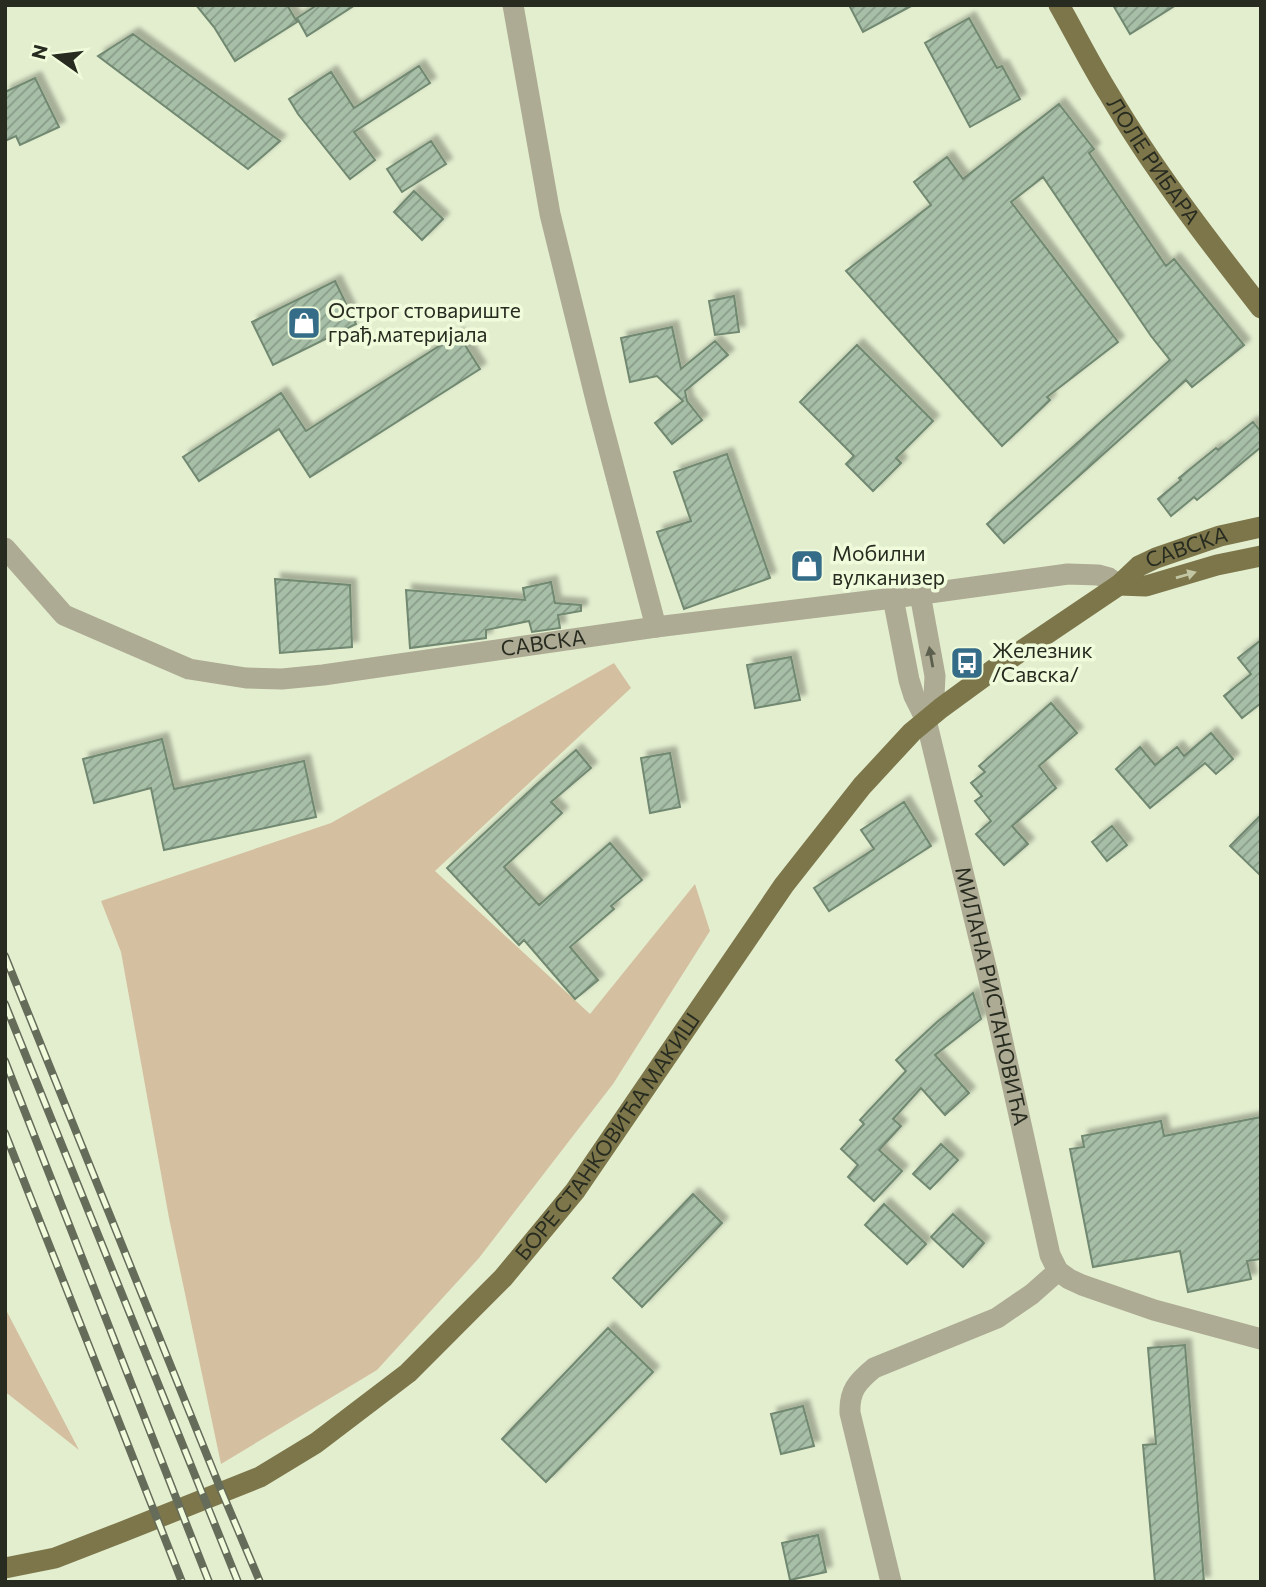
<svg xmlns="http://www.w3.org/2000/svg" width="1266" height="1587" font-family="Commissioner,sans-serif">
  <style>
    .grass { fill: #d4c0a0 }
    .building { fill: url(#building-hatch); stroke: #718871; stroke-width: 2; filter: url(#shadow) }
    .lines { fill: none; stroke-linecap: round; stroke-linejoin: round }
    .minor { stroke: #adab93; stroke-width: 21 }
    .major { stroke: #7c764a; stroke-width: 21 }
    .rail-casing { stroke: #666c5a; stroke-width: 8 }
    .rail { stroke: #f0fbdc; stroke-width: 5; stroke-dasharray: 16; stroke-linecap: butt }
    .oneway { fill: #c2c6a2 }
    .oneway2 { fill: #5d5f4e }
    .labels { text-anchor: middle; stroke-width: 7; stroke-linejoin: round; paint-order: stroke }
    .street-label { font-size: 21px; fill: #282c20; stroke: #f0fbdc }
    .poi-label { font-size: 21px; fill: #282c20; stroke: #f0fbdc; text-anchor: start }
  </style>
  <defs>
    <pattern id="building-hatch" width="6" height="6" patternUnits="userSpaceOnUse" patternTransform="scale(1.75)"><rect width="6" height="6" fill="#a7bfa7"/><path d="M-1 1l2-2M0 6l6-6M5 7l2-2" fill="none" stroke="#889b88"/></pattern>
    <filter id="shadow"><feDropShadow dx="6" dy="-6" stdDeviation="2" flood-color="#0004"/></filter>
  </defs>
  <rect width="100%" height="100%" fill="#e3eecf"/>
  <!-- grass -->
  <path class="grass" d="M614 663 631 688 435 871 590 1014 695 884 710 931 613 1084 479 1258 377 1370 221 1464 169 1218 121 952 101 901 331 823Z
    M5 1308 79 1450 8 1394 5 1393Z"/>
  <!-- building -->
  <path class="building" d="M196 5H287L297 22 235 61 214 27Z
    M317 5H355L307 36 297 18Z
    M849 5H913L863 32Z
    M1113 5H1176L1130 34Z
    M969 18 997 68 1002 66 1020 99 970 127 925 43Z
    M133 34 280 141 248 169 98 56Z
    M419 66 430 83 354 132 375 160 350 179 298 114 289 99 331 72 354 108Z
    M35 78 59 127 20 145 16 136 5 141V92Z
    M1059 104 1094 149 1089 153 1166 266 1174 259 1244 345 1192 387 1186 380 1004 543 987 524 1170 360 1151 336 1043 177 1011 202 1118 342 1047 397 1050 400 1002 446 846 271 931 205 914 182 947 157 963 179Z
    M431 141 446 164 402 192 387 169Z
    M414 191 443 219 422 240 394 212Z
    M335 281 356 324 273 365 252 322Z
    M734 296 739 332 715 335 709 301Z
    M672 327 681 369 715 341 728 355 685 391 687 401 702 420 672 444 655 423 683 401 657 376 630 382 621 338Z
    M458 334 480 369 310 477 279 429 199 481 183 457 281 393 306 431Z
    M857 345 933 421 896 458 901 463 873 491 846 464 854 456 800 402Z
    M1253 422 1261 432V447L1197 500 1194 497 1171 516 1158 499 1181 480 1179 478 1216 448 1218 450Z
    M727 454 770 578 684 609 657 532 691 521 674 472Z
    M275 579 350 585 352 647 280 653Z
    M551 582 555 603 581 605V611L558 615 560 628 532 632 529 621 486 630V638L410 648 406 590 525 600 523 588Z
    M1261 640V703L1242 718 1224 696 1251 674 1238 658Z
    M791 657 800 700 755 708 747 665Z
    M1051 703 1077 733 1039 766 1056 788 1012 826 1028 844 1004 865 976 834 991 821 975 801 982 796 971 783 985 772 979 766Z
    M1211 733 1233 759 1216 774 1205 763 1150 808 1116 769 1140 747 1155 765 1177 747 1184 756Z
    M162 739 174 789 304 761 316 817 164 850 151 788 94 803 83 759Z
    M576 750 591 768 551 802 562 813 504 867 539 905 610 843 642 880 611 906 614 909 570 947 598 980 575 999 524 940 519 945 447 868 536 785Z
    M670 753 680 807 650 813 641 758Z
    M904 802 931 846 829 911 814 888 874 849 861 830Z
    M1261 815V876L1230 846Z
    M1112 826 1127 845 1107 861 1092 842Z
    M973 993 981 1019 935 1055 969 1093 945 1115 921 1088 893 1119 901 1126 879 1150 902 1171 874 1201 848 1177 858 1165 841 1149 864 1124 860 1120 906 1071 896 1060 937 1022Z
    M1261 1117V1259L1247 1261 1251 1279 1188 1292 1180 1251 1093 1267 1070 1149 1084 1147 1082 1136 1161 1121 1164 1136Z
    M941 1144 958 1160 930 1189 913 1174Z
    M693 1194 722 1223 642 1307 613 1278Z
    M884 1204 926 1244 907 1264 865 1225Z
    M953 1214 984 1243 963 1267 931 1237Z
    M608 1328 653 1372 546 1482 502 1439Z
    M1185 1345 1204 1582H1155L1143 1445 1156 1444 1148 1348Z
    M803 1406 814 1446 781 1454 771 1414Z
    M818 1535 826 1572 790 1580 782 1543Z"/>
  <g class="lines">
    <!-- minor -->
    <g class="minor">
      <path d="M513 5 550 214 598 408 656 627"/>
      <path id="s1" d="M5 548 64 615 189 669 246 678 282 679 323 675 656 627 893 598 1068 574 1098 575 1109 578 1119 585"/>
      <path d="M920 594 935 676 934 696 926 720"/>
      <path id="s2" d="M893 598 909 680 914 696 926 720 988 975 1050 1255 1058 1271 1069 1279 1082 1285 1154 1310 1261 1339"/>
      <path d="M891 1582 850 1413C849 1391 857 1382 874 1368L997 1318 1032 1294 1058 1271"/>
    </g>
    <!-- major -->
    <g class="major">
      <path id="s3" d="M1059 5C1076 35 1091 65 1109 94 1153 169 1207 239 1261 308"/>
      <path d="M1119 585 1146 586 1217 565 1261 556"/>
      <path id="s4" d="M5 1568 55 1558 122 1532 260 1477 316 1443 408 1373 503 1278 575 1191 784 885 862 786 912 732 941 708 993 670 1119 585 1139 566 1156 558 1220 536 1261 527"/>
    </g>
    <defs>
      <path id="rail" d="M5 956 221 1490 260 1582
        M5 1004 238 1582
        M5 1061 209 1582
        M5 1133 182 1582"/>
    </defs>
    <!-- rail casing -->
    <use href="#rail" class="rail-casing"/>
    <!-- rail -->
    <use href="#rail" class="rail"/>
  </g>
  <!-- one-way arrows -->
  <defs><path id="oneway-solid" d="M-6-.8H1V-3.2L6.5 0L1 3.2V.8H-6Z" transform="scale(1.75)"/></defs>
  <use class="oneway" href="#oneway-solid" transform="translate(1186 575) rotate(-16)"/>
  <use class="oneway2" href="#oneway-solid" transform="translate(931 657) rotate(-100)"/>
  <!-- icons -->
  <defs>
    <symbol id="shop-square" viewBox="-11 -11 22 22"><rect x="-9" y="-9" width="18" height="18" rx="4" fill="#356c87" stroke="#f0fbdc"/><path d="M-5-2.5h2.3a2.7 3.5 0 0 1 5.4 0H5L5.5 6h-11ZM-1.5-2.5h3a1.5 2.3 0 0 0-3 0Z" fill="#fff"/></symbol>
    <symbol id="bus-square" viewBox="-11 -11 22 22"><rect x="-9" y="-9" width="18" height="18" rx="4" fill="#356c87" stroke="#f0fbdc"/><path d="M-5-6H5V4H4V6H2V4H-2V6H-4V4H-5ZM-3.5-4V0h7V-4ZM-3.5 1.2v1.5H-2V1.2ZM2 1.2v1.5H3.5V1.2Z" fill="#fff"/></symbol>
  </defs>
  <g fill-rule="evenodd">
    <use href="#shop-square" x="285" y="304" width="38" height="38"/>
    <use href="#shop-square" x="788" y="547" width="38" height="38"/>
    <use href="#bus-square" x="948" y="644" width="38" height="38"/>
  </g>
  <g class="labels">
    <!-- street labels -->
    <g class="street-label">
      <text dy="7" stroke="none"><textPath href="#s3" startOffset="182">ЛОЛЕ РИБАРА</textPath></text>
      <text dy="7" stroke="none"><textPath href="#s4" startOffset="1603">САВСКА</textPath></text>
      <text dy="7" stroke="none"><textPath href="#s1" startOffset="583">САВСКА</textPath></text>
      <text dy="7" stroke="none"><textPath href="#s2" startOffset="411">МИЛАНА РИСТАНОВИЋА</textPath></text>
      <text dy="7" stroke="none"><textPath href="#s4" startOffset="763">БОРЕ СТАНКОВИЋА МАКИШ</textPath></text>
    </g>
    <!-- poi labels -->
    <g class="poi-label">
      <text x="328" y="318">Острог стовариште<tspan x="328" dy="24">грађ.материјала</tspan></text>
      <text x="832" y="561">Мобилни<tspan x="832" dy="24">вулканизер</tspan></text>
      <text x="992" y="658">Железник<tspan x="992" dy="24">/Савска/</tspan></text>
    </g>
  </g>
  <!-- border -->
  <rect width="1266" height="1587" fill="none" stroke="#282c20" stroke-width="14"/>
  <!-- north arrow -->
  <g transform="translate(56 56) rotate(284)" stroke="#f0fbdc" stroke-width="5" paint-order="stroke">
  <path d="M0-5L12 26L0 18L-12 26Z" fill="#282c20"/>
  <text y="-10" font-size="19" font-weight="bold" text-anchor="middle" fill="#282c20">N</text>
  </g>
</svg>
